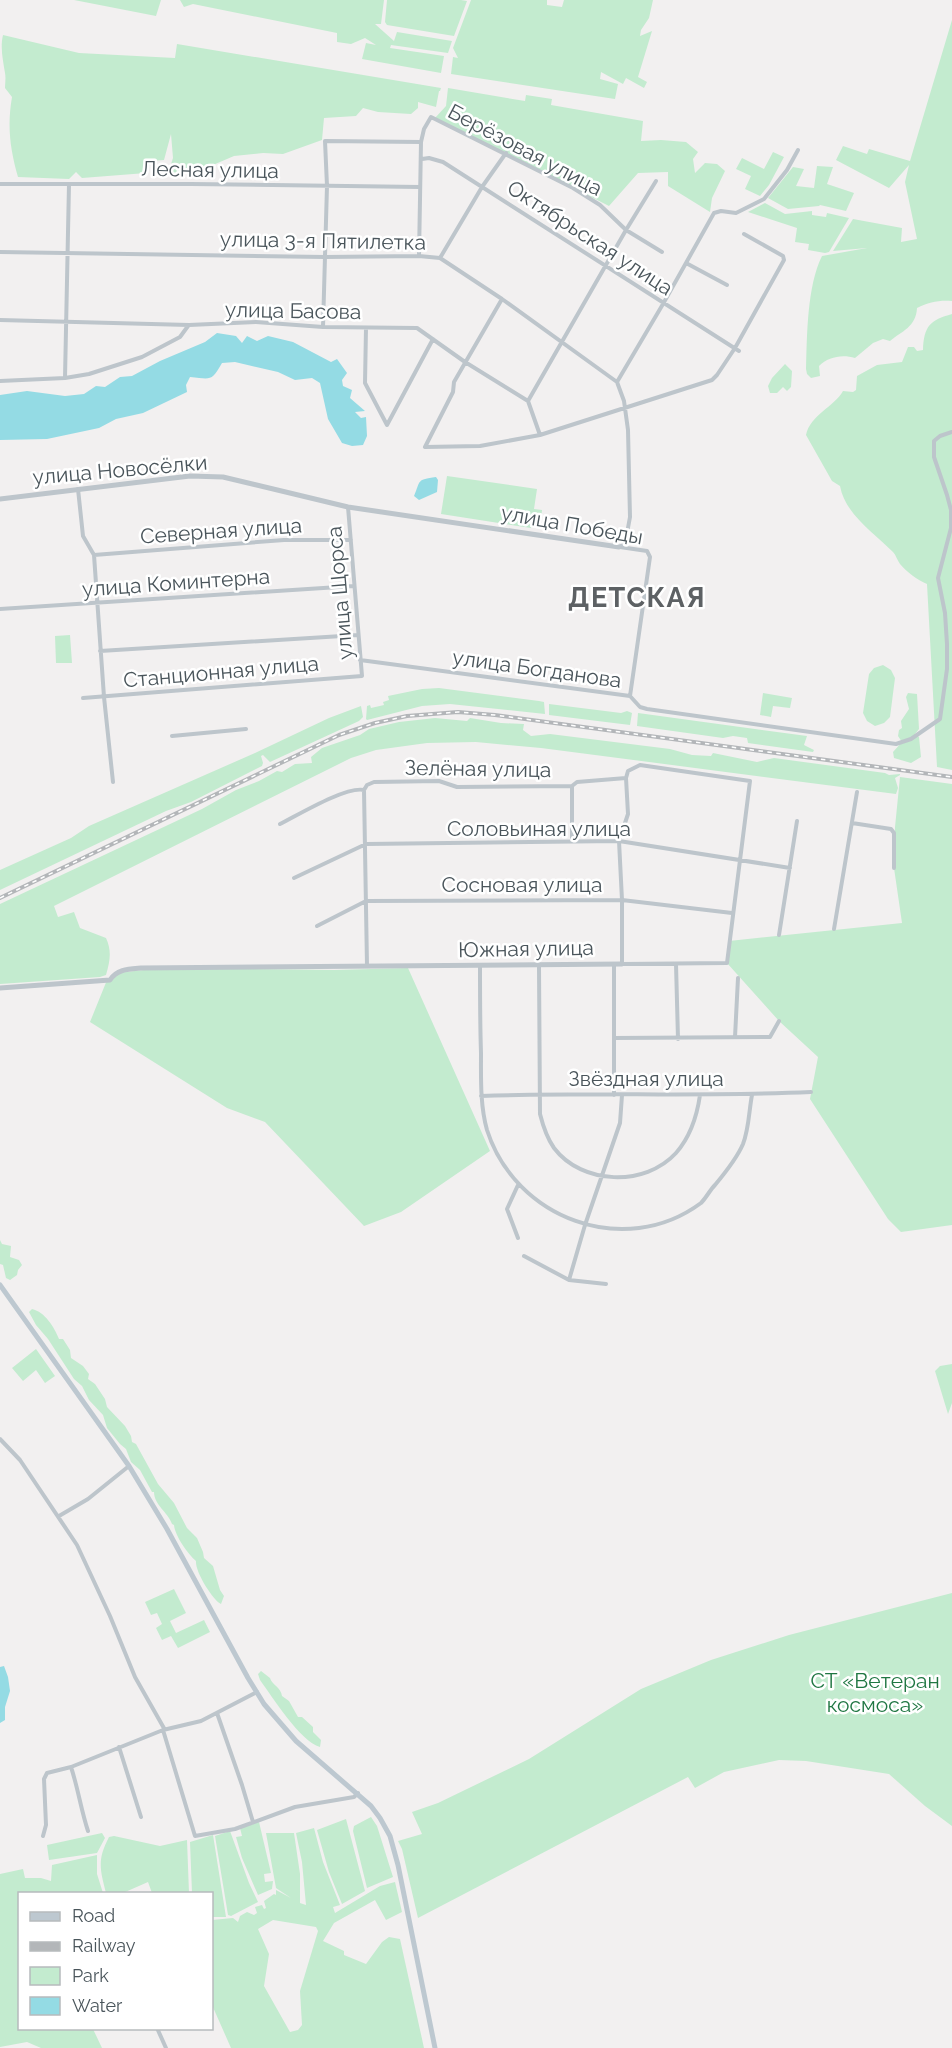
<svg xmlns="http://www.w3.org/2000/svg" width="952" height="2048" font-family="Raleway,sans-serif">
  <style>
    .green { fill: #c3ebcf; fill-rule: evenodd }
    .water { fill: #94dbe4 }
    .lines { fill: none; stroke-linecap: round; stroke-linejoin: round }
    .minor { stroke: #bdc5cb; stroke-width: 4 }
    .tertiary { stroke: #bdc5cb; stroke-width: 5 }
    .secondary { stroke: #bdc8d0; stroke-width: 5 }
    .rail-casing { stroke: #b3b6b9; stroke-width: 4 }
    .rail { stroke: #fff; stroke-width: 1.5; stroke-dasharray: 4.5; stroke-linecap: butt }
    .labels { text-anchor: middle; stroke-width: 5; stroke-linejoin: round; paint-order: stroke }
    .street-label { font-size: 21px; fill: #4a555b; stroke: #fff }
    .park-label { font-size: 21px; fill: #207743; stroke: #fff }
    .district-label { font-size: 27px; font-weight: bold; letter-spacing: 1.5px; fill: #5d6164; stroke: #fff }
  </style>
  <rect width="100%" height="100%" fill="#f2f0f0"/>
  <!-- green -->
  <path class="green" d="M74 0H161L156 16Z
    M180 0H384L381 24H375L394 41 397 32 452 41 448 53 391 45 390 48 444 56 441 73 362 59 366 43 376 45 365 38 351 44 337 42V33L193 4 184 7Z
    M387 0H461L467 1 454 36 387 25 385 22Z
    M471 0H547V5L562 7 564 0H653L649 18 641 30 640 36 652 31 638 77 647 82 644 88 626 78 623 84 601 72 600 79 618 84 615 99 451 74 453 57 458 58 453 48Z
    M952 20V301C939 300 929 302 917 308 916 327 902 331 890 341L883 339 873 343 855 358C842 354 828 357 819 366L820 376 811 378 807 374 806 369C807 335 807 286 822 256L867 248 833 251 853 219 902 228 901 242 917 239 905 182 909 165 889 188 836 160 843 146 867 154 869 149 910 161Z
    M3 35 79 53 175 58 177 44 441 88 440 91H439L436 107 418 102V108L411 114 378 112 363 108 356 116 324 118 322 140 283 154 263 153 234 156 199 171 168 173 173 158 171 134 164 160 151 161 146 173 82 178 76 172 69 179 18 177C10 149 7 126 12 97L5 88C5 84 6 78 5 73 3 60 0 48 3 35Z
    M448 88 525 101 526 95 552 99 551 105 643 121 641 141 661 140 686 142 698 152 693 159 695 173 705 163 717 164 725 171 712 198 710 212 668 186V172L638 173 609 206 435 118 446 106Z
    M773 152 784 157 769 185 760 196 745 189 751 176 736 169 742 158 764 169Z
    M817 166 833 167 827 184 854 193 846 211 820 205 819 206 788 209 768 198 793 167 804 169 796 186 814 188Z
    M765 203 785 214 812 211V215L826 217 827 213 849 218 829 252 825 253 808 250 809 244 795 242 797 228 748 212Z
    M952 314V770L937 767 927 584C917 580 907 572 900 564 897 560 896 555 893 552 874 533 845 514 840 486L832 481 806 435C810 415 834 407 843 391L853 392 856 390 857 376 877 365 902 362 908 347H914L917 351 923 350C924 326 930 320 952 314Z
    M785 364 792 371 791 387 787 391 783 387 777 393H770L768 386 772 378Z
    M447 476 537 489 534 509 542 510 541 522 533 520 531 528 441 514Z
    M70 635 72 663H56L55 636Z
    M883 665 891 670 895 678 890 717 884 723 875 726 867 721 863 713 869 674 874 668Z
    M439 688 539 701 544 702 545 714 450 704 422 706 367 720 366 719 367 706 370 705 371 708 384 705 383 702 389 700 388 696 422 689Z
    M763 693 792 698 790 708 773 706 771 717 760 715Z
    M908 693 917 694 919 729 915 734 919 737 921 757 911 763 894 758 893 752 902 742 898 736 899 730 902 728 901 721 909 709 906 697Z
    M549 704 621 713 627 711 632 713 630 725 549 715Z
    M361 706 363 717 359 721 270 762 263 755 261 756 263 763 262 766 191 802 166 811 0 890V870L71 838 89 826 255 753 329 718Z
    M638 713 807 736 804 745 814 750 813 752 748 743 747 738 733 736 723 738 637 726Z
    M435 718 467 721 470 718 501 723 524 724 523 730 531 736 550 734 670 749 692 755 711 756 713 753 757 762 774 758 885 773 889 775 900 774V775L895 778 898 788 896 794 541 748 476 742 427 743 376 750 351 758 54 906 58 917 74 912 80 928 106 938C112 951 110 961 106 975L100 977 0 984V904L202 809 236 790 259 781 277 771 282 772 295 764 312 763 311 757 322 748 360 735 369 729 399 722Z
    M900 777 952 784V1225L901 1232 888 1219 810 1099 818 1057 779 1021 727 963 729 941 902 923 894 868 895 827Z
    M161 968 334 970 408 968 490 1151 401 1212 364 1226 265 1122 227 1108 90 1022 107 980 117 973Z
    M0 1240 2 1244 11 1246 10 1257 19 1260 22 1265 18 1270 17 1275 10 1280 6 1278 3 1265 0 1264Z
    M32 1309C45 1312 54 1327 59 1339H63L70 1350 71 1358 83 1366 89 1374 88 1379 95 1384 105 1399 107 1407 125 1426 131 1436 132 1442 136 1444 158 1484 174 1503 187 1528 197 1538 203 1552 204 1558 213 1566 220 1590 224 1596 221 1604C213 1600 195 1572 196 1561 188 1554 175 1536 174 1525L172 1524C168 1512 154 1505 154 1492H152L140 1470 131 1462 126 1449 120 1444 107 1428 103 1415 89 1400 82 1386 74 1379 48 1339 36 1325 29 1312Z
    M36 1349 55 1376 45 1383 36 1370 23 1381 12 1368Z
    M952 1364V1403L948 1414 935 1371 940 1366Z
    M174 1589 186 1613 170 1621 176 1633 204 1620 210 1632 178 1648 171 1636 162 1640 156 1628 162 1624 157 1613 151 1615 145 1602Z
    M952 1593V1826L925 1806 889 1774 806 1761 779 1760 724 1772 695 1788 688 1777 418 1918 402 1849 398 1841 422 1834 412 1812 438 1803 529 1759 641 1689 711 1660 789 1635Z
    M261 1671 270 1678C272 1685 281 1687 282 1696L289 1701 298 1717H302L313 1727V1732L321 1740 320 1747C300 1741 273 1698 260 1680L258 1674Z
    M371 1817 377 1826 393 1877 367 1888 353 1831 354 1826Z
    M346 1819 365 1891 342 1904 329 1872 317 1830Z
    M259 1822 271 1873 264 1874 265 1882 273 1881 272 1889 258 1895 242 1858 236 1837 242 1836 240 1828Z
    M314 1828 323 1862 340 1905 333 1907 335 1913 380 1886 395 1882 402 1912 386 1920 375 1900 334 1923 323 1941 344 1951V1955L366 1964 382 1942 389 1937 400 1939 424 2048H231L212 2005V1920L233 1918 238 1922 240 1916 247 1912 254 1915 257 1913 255 1907 262 1905 264 1909 266 1908 264 1901 274 1894 276 1895V1890L291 1898 276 1888 266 1833H294L300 1874V1903L306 1905 302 1862 296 1833ZM273 1920 316 1927 318 1931 300 1991 302 2025 298 2030 290 2032 264 1986 269 1954 258 1929Z
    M230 1831 249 1883 258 1902 231 1916 228 1915 215 1836Z
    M102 1833 105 1838 97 1853 49 1860 47 1845Z
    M213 1835 226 1917H212V1894L192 1893 190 1842Z
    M114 1836 160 1846 187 1840 189 1893H152L148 1882 123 1893H106C100 1869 97 1860 109 1837Z
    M97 1855V1874L103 1893 20 1894V2028L93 2029 102 2048H41L27 2042 0 2047V1874L23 1869 25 1878H41L51 1881 52 1865Z"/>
  <!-- water -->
  <path class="water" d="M217 333 236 336 242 343 247 336 257 341 268 336 293 342 331 362 337 359 347 373 342 380 343 386 352 390 350 398 365 411 355 412 361 418 366 417 367 436 363 445 352 446 342 443 328 419 320 383 312 378 295 380 278 372 235 362 222 363C211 382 211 379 190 377L186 385 187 392 143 413 116 419 99 428 47 439 0 440V395L27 391 65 396 84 394 96 386 105 387 120 377 132 376 160 361 205 342Z
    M436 477 438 480 437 492 419 500 414 496C421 480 416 480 436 477Z
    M4 1666 8 1677 10 1691 5 1707V1720L0 1723V1667Z"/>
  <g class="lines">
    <!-- minor -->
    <path class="minor" d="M422 159 429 158 443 162 739 351
      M0 184H191L420 187
      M0 252 325 257 419 256 440 258 502 299 617 382 624 401 628 430 630 517 625 544 619 547
      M419 256 421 142 424 129 431 117 573 188 600 205 626 230 662 252
      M440 258 482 187 506 153
      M686 263 727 285
      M502 299 454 382 453 392 425 447 480 446 540 435 712 380 717 375 735 348 784 260 783 256 744 234
      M0 320 189 325 256 322 323 327 417 328 465 362 528 401 540 435
      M323 327 327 186 325 141 421 142
      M366 328 365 383 387 425 433 339
      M65 378 69 184
      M0 381 65 378 89 374 142 357 180 337 188 326
      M617 382 663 304 714 213 721 211 736 213 764 199 787 170 798 150
      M528 401 626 230 656 181
      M78 489 83 536 94 555 104 697 113 782
      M620 547 647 551 650 557 630 696
      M94 555 284 540H351
      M0 609 354 586
      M100 651 358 635
      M360 660 630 696 640 707 647 709 896 744 911 739 940 719 947 669V644L945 613 938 578 951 528V510L947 495 934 457V441L940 436 952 432
      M83 698 362 676 348 507
      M172 736 246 729
      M364 790 367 966
      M852 823 891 829 894 833V868
      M280 824C298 815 346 786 364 790L367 785 374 782 439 781 457 787 572 786 577 782 626 778 628 771 640 765 750 781 727 963 622 964V900L619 841 628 814 626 778
      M572 842V786
      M294 878 366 844 619 841 790 868
      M317 926 366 901 622 900 732 913
      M834 929 857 792
      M779 935 797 821
      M676 964 678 1039
      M480 967C480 995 480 1024 481 1053 481 1078 480 1105 487 1130 515 1218 624 1260 701 1203 706 1198 710 1190 715 1185 725 1173 737 1158 743 1144 749 1129 749 1110 752 1095
      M539 967 540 1114C543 1126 547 1138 554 1148 582 1185 645 1187 676 1153 691 1136 697 1116 700 1095
      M735 1037 738 978
      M614 1038 770 1037 779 1021
      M614 1095V965
      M481 1096C591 1092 701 1097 811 1092
      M518 1238 507 1209 518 1185
      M524 1256 569 1280 606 1284
      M569 1280 585 1225 620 1123 622 1095
      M0 1439 20 1460 77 1545 110 1616 135 1677 165 1730
      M59 1516 88 1499 129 1466
      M217 1713 242 1785 253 1822
      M163 1730 195 1836 235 1829 295 1807 354 1797 358 1793
      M119 1747 141 1817
      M71 1767C78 1788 81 1810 88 1831
      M43 1836 46 1825 44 1779 47 1773 71 1767 163 1730 201 1721 257 1692
      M157 2028 166 2048"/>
    <!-- tertiary -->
    <path class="tertiary" d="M0 499 190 476 223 477 348 507 619 547
      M0 988 110 980C117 969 129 969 141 968L622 964"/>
    <!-- secondary -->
    <path class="secondary" d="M0 1285 129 1466 167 1529 248 1678 264 1704 296 1741 371 1806 380 1818 390 1836 398 1865 435 2048"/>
    <defs>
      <path id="rail" d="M0 898 339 735 375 723 407 716 458 712 495 715 952 777"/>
    </defs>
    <!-- rail casing -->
    <use href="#rail" class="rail-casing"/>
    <!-- rail -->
    <use href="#rail" class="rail"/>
  </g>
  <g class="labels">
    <!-- street labels -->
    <g class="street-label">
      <text transform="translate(525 150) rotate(28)" y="7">Берёзовая улица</text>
      <text transform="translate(210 170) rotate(1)" y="7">Лесная улица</text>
      <text transform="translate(590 238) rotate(33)" y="7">Октябрьская улица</text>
      <text transform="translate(323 241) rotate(1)" y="7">улица 3-я Пятилетка</text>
      <text transform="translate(293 311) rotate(1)" y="7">улица Басова</text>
      <text transform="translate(120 470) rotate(-5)" y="7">улица Новосёлки</text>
      <text transform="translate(572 525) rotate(10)" y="7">улица Победы</text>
      <text transform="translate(221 531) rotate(-4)" y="7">Северная улица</text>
      <text transform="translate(176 583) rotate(-4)" y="7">улица Коминтерна</text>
      <text transform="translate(340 593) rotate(-95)" y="7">улица Щорса</text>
      <text transform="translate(537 669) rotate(8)" y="7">улица Богданова</text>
      <text transform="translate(221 672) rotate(-5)" y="7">Станционная улица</text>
      <text transform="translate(478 769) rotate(1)" y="7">Зелёная улица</text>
      <text x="539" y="836">Соловьиная улица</text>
      <text x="522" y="892">Сосновая улица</text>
      <text transform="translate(526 949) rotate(-1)" y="7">Южная улица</text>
      <text x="646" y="1086">Звёздная улица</text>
    </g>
    <!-- park labels -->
    <g class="park-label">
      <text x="875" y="1688">СТ «Ветеран<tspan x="875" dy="24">космоса»</tspan></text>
    </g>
    <!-- district labels -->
    <g class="district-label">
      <text x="637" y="607">ДЕТСКАЯ</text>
    </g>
  </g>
  <!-- legend -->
  <rect x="18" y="1892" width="195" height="138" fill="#ffffff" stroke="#b7bbbd" stroke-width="1.5"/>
  <rect x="30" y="1912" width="30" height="9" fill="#bdc8d0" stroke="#b7bbbd" stroke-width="1.5"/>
  <text x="72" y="1922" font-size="18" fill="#4a555b">Road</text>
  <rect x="30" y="1942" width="30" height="9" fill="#b3b6b9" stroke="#b7bbbd" stroke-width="1.5"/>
  <text x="72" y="1952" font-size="18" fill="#4a555b">Railway</text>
  <rect x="30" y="1967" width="30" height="18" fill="#c3ebcf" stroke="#b7bbbd" stroke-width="1.5"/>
  <text x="72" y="1982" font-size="18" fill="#4a555b">Park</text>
  <rect x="30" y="1997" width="30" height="18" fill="#94dbe4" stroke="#b7bbbd" stroke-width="1.5"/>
  <text x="72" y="2012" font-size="18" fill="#4a555b">Water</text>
</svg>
